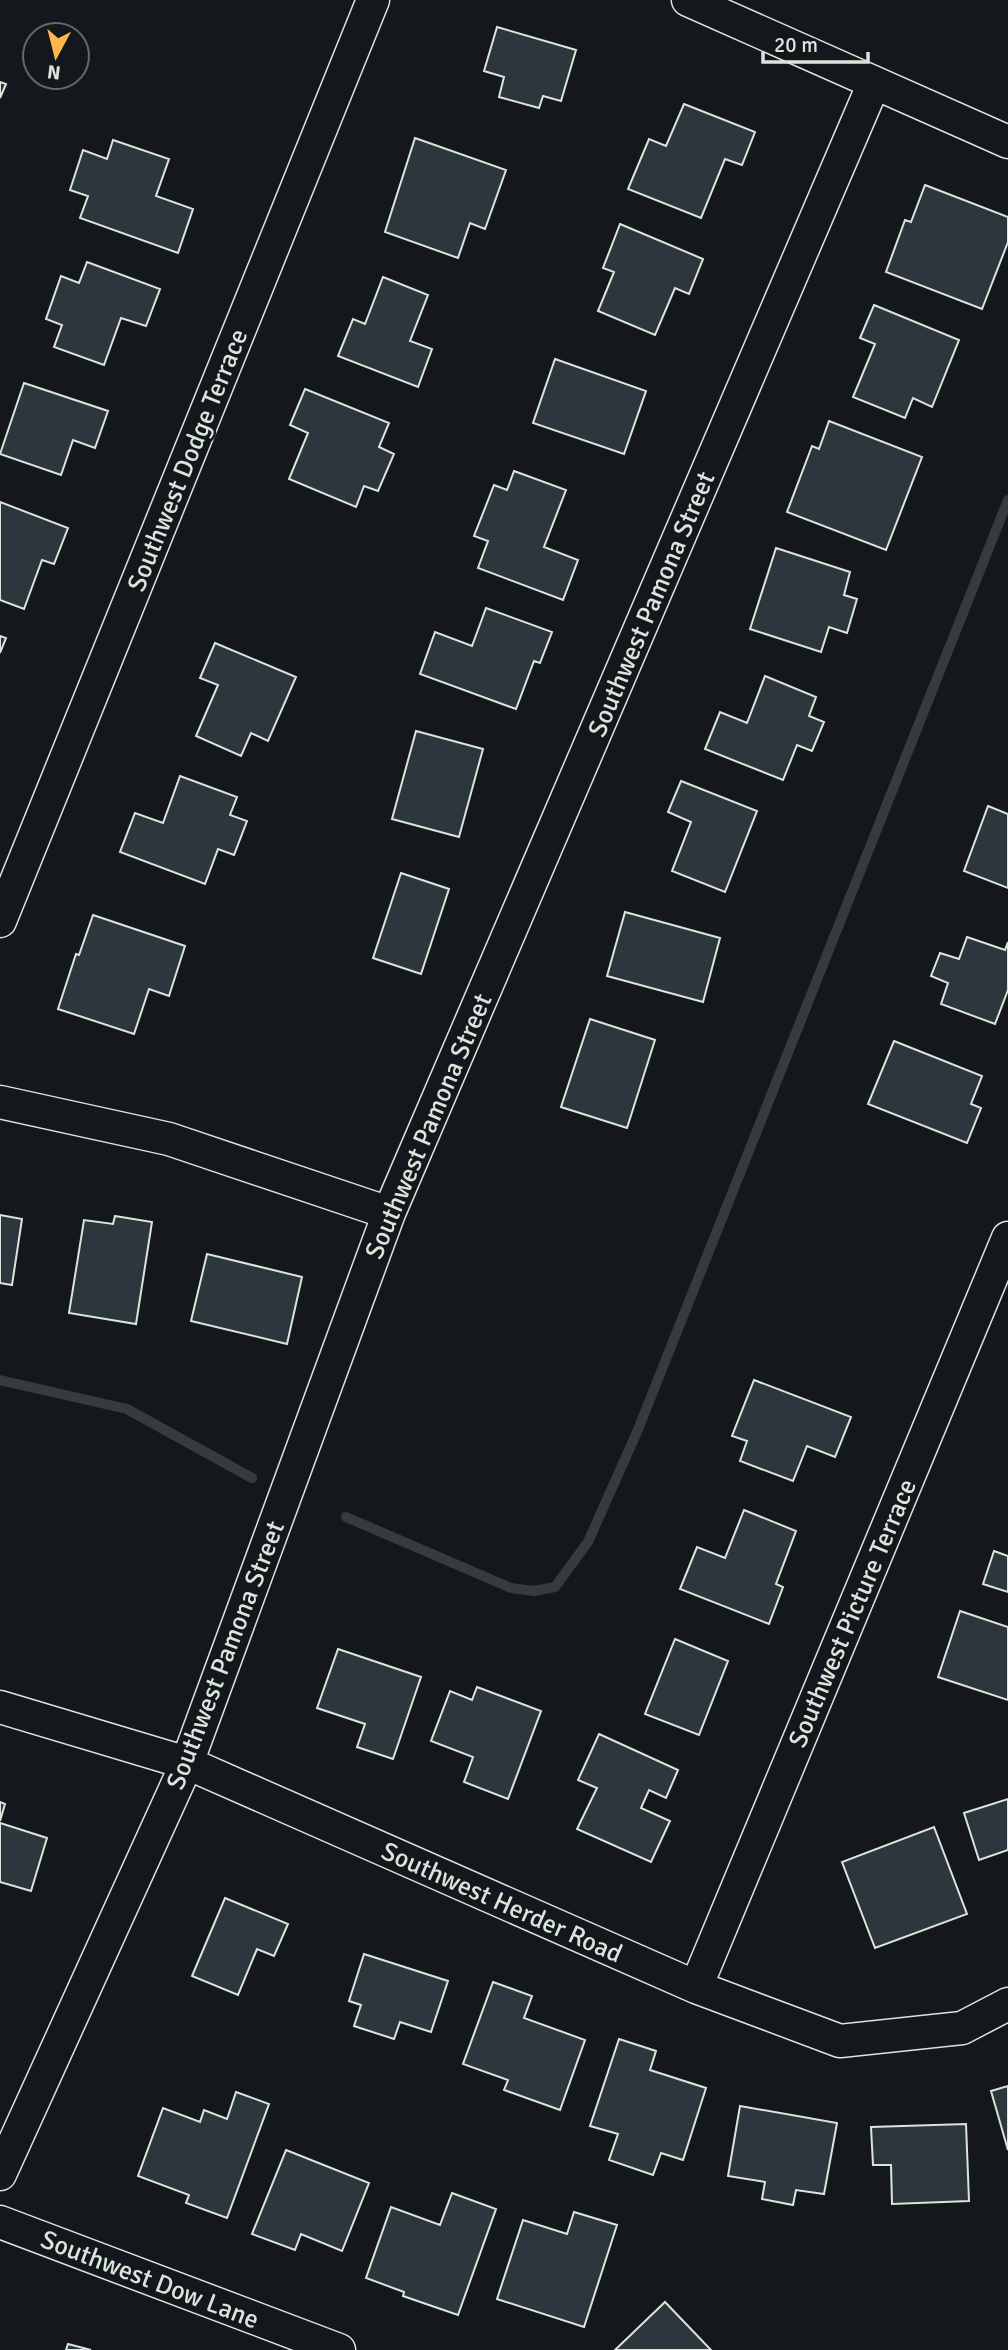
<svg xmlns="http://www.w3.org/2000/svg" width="1008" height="2350" font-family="Signika,sans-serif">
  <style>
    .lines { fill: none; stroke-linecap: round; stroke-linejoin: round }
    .stream { stroke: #363b3e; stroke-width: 10 }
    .building { fill: #2c363c; stroke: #d8e6dc; stroke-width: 2 }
    .street-casing { stroke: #d8e6dc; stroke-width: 35 }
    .street { stroke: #14181c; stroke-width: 32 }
    .labels { text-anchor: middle; stroke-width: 5; stroke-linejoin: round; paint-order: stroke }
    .street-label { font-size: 26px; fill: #d8e6dc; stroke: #14181c }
  </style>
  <rect width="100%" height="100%" fill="#14181c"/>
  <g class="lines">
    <!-- stream -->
    <path class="stream" d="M0 1380 127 1409 252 1478
      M346 1517 511 1588 534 1591 555 1587 588 1542 637 1432 1008 500"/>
  </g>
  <!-- building -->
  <path class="building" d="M497 27 576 50 561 101 543 96 539 108 499 97 504 77 484 71Z
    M0 82 6 84 0 98Z
    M684 104 755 132 742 165 725 159 701 218 628 189 649 139 666 146Z
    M415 138 506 170 485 229 470 223 458 258 385 232Z
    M113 140 169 159 156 196 193 209 178 253 80 218 88 196 70 190 83 150 107 159Z
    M925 185 1008 217V242L982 309 886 272 905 220 911 222Z
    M620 224 703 259 689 294 675 288 655 335 598 311 614 272 603 268Z
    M87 262 160 289 146 326 121 318 104 365 54 347 62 325 46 319 61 276 79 283Z
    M383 277 428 295 410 341 432 349 418 387 338 356 353 319 365 324Z
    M874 305 959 340 932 407 913 398 905 418 853 397 875 344 860 338Z
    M555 359 646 391 624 454 533 423Z
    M24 383 108 411 95 448 73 440 61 475 0 454Z
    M305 389 389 423 379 447 394 454 378 491 364 486 356 507 289 479 308 433 290 425Z
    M829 421 922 457 886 550 787 512 812 446 819 449Z
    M514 471 566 490 544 547 578 560 563 600 478 568 488 541 474 536 494 485 507 490Z
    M0 502 68 528 54 564 42 560 24 609 0 600Z
    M776 548 850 572 844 595 857 599 847 633 829 627 821 652 750 629Z
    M486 608 552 632 540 663 534 661 516 709 420 674 435 632 472 646Z
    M0 636 6 638 0 653Z
    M215 643 296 677 268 741 251 733 241 756 196 736 218 685 200 678Z
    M765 676 816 697 809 716 824 722 812 751 797 745 783 780 705 749 720 712 747 723Z
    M416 731 483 749 459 837 392 819Z
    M180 776 237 797 230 815 247 821 234 855 218 849 205 884 120 852 135 813 163 823Z
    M681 781 757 811 725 892 672 871 691 822 668 812Z
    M988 806 1008 814V888L964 871Z
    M401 873 449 889 421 974 373 958Z
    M625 912 720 938 703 1002 607 976Z
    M93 915 185 946 169 996 149 989 134 1034 58 1009 76 954 79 955Z
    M967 937 1005 950 1008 942V990L995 1024 941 1004 948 983 931 976 940 953 959 959Z
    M590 1019 655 1040 627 1128 561 1107Z
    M894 1041 982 1076 971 1104 981 1108 967 1143 868 1104Z
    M0 1215 22 1219 12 1285 0 1283Z
    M115 1216 152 1222 136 1324 69 1313 84 1220 113 1224Z
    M207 1254 302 1277 287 1344 191 1321Z
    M754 1380 851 1417 835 1457 807 1446 793 1481 740 1461 747 1441 732 1436Z
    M744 1510 796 1531 776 1584 783 1587 769 1624 680 1589 697 1547 725 1558Z
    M994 1551 1008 1556V1592L983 1584Z
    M960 1611 1008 1627V1700L938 1677Z
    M675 1639 728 1661 699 1735 645 1714Z
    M338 1649 421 1677 393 1759 357 1747 365 1724 317 1708Z
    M477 1687 541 1711 508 1799 464 1782 473 1757 431 1741 450 1691 472 1700Z
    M599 1734 678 1770 666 1798 649 1790 641 1808 670 1821 651 1862 577 1829 597 1788 578 1780Z
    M1008 1799V1850L979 1860 964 1813Z
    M0 1802 5 1804 0 1821Z
    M0 1823 47 1838 31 1891 0 1882Z
    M934 1827 967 1914 875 1948 842 1862Z
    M225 1898 288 1924 274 1956 257 1949 238 1995 192 1976Z
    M364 1954 448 1981 431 2032 400 2022 394 2039 354 2026 361 2005 349 2001Z
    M493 1982 532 1996 524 2018 585 2040 560 2110 504 2090 508 2080 463 2064Z
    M619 2039 656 2051 650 2070 706 2088 683 2160 661 2153 653 2175 609 2160 618 2134 590 2126Z
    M1008 2086V2150L991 2091Z
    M236 2092 269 2104 227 2218 186 2203 189 2195 138 2176 163 2108 200 2122 204 2110 227 2119Z
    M740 2106 837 2123 824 2194 796 2190 793 2205 762 2199 765 2182 728 2176Z
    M966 2124 969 2201 892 2204 891 2165H873L871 2127Z
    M286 2150 369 2183 342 2251 301 2234 295 2250 252 2234Z
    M452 2193 496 2209 458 2315 403 2296 404 2292 366 2278 391 2207 440 2225Z
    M574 2212 617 2225 584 2327 497 2299 523 2220 567 2234Z
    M665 2302 711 2350H615Z
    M68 2344 91 2350H66Z"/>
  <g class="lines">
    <defs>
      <path id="street" d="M688 0 1008 142
        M0 921 373 0
        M0 1102 169 1139 389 1213
        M0 1707 187 1763 696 1987 840 2041 962 2028 1008 2004
        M696 1987 1008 1238
        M0 2174 187 1763 389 1213 874 83
        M0 2222 339 2350"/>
    </defs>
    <!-- street casing -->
    <use href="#street" class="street-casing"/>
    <!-- street -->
    <use href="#street" class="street"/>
  </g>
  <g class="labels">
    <!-- street labels -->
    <g class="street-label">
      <text transform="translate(187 460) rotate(-68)" y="9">Southwest Dodge Terrace</text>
      <text transform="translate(651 604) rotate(-67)" y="9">Southwest Pamona Street</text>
      <text transform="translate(428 1126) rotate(-67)" y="9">Southwest Pamona Street</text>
      <text transform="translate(852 1613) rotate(-67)" y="9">Southwest Picture Terrace</text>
      <text transform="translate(225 1655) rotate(-69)" y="9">Southwest Pamona Street</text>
      <text transform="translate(502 1902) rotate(24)" y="9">Southwest Herder Road</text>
      <text transform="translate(150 2279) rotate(21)" y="9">Southwest Dow Lane</text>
    </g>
  </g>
  <!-- north arrow -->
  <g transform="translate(56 56) rotate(187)"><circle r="33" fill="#14181c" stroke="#626a69" stroke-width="2"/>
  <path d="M0-5L12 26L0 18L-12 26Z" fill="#ffb74d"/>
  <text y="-10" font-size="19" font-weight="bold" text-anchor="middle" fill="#d8e6dc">N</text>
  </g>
  <!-- scale -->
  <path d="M763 52v10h105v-10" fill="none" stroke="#d8e6dc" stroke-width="3.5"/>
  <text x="774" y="52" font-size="21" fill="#d8e6dc" stroke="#14181c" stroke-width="5" paint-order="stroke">20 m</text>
</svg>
